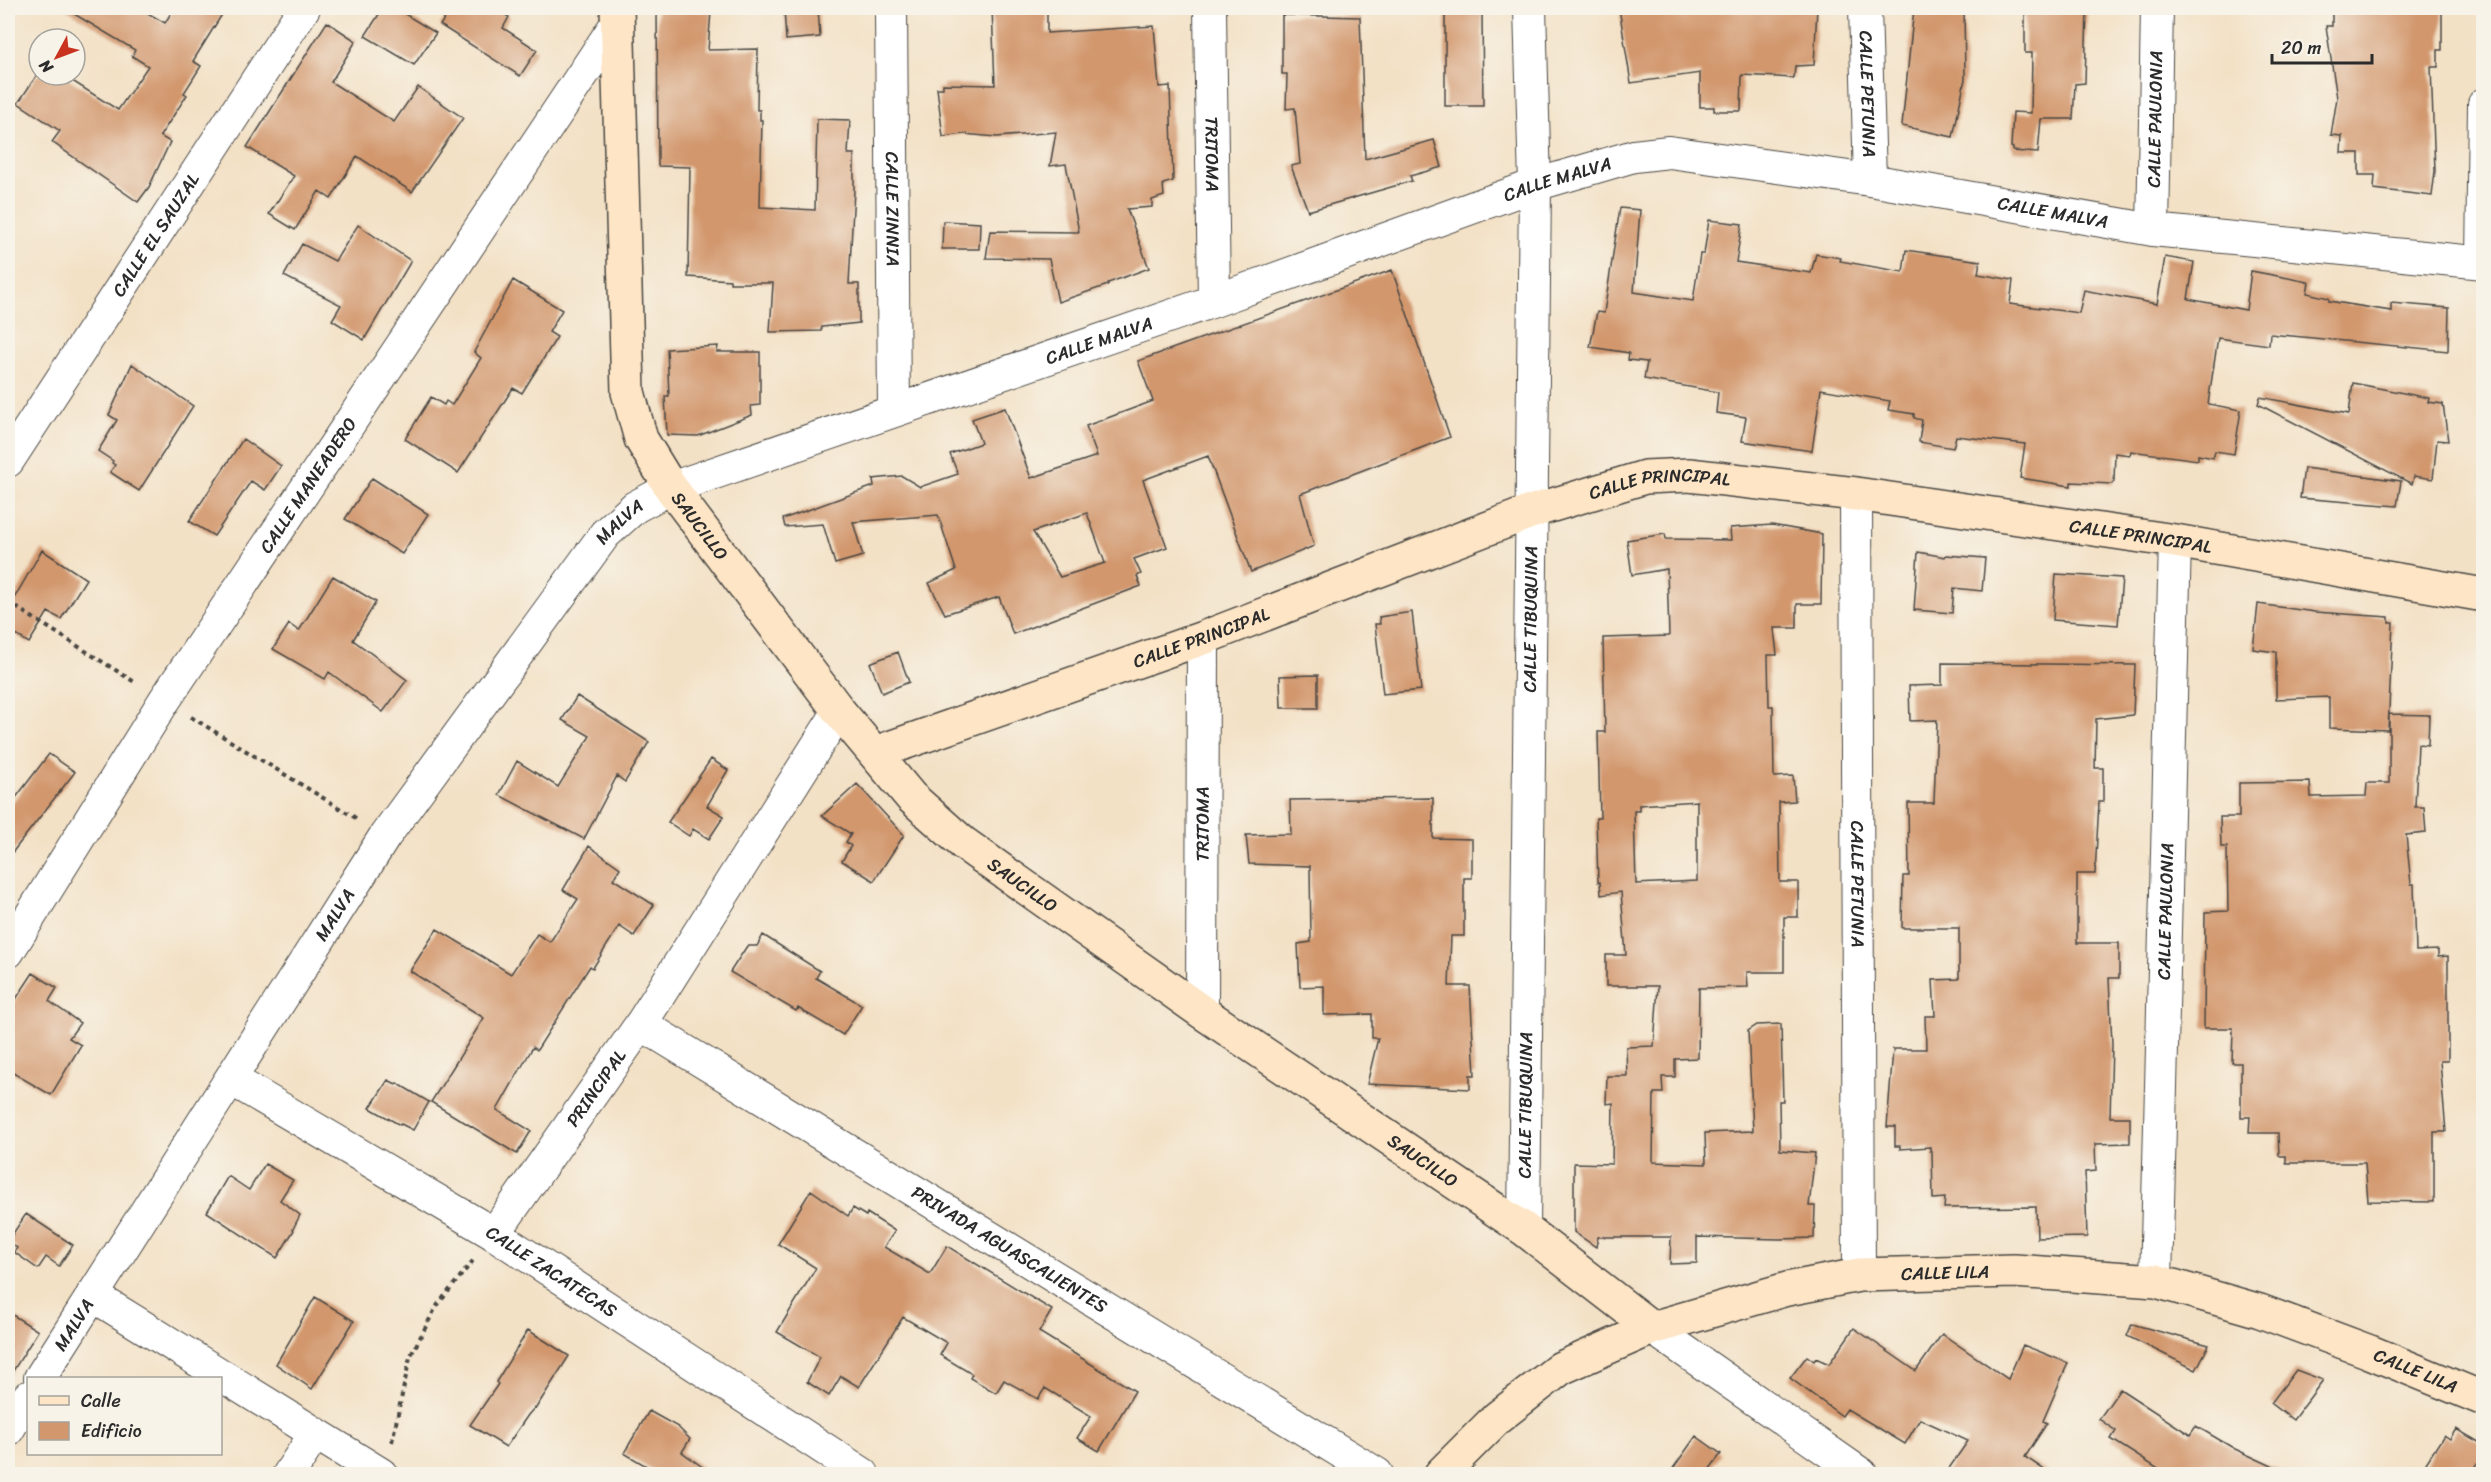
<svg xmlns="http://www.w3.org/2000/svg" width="2491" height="1482" font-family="Sriracha,sans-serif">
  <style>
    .building { fill: #d2976d; fill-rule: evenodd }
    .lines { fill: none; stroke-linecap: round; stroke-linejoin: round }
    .street-casing { stroke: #494642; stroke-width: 34 }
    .secondary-casing { stroke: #494642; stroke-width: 36 }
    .path { stroke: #494642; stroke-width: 4; stroke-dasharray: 4.5 4.5; stroke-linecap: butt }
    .street { stroke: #fff; stroke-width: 32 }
    .secondary { stroke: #fde5c5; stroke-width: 33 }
    .labels { text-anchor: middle; stroke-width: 5; stroke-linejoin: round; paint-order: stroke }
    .street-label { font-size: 18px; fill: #2b2b2b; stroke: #f7f3e8 }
  </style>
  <rect width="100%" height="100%" fill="#f7f3e8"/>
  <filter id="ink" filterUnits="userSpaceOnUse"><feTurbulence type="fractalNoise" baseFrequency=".0167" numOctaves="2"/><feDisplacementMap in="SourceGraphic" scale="12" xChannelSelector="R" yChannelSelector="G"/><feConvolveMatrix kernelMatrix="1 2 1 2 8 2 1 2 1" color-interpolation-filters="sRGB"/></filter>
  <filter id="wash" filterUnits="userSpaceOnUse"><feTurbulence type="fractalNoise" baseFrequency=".008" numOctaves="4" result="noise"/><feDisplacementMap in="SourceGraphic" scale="24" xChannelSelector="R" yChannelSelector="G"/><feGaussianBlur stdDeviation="1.35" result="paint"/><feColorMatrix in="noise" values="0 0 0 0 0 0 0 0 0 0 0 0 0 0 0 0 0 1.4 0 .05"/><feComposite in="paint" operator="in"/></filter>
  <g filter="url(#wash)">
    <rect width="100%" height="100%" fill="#f3e1c6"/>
    <g id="blocks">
      <!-- building -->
      <path class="building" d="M64 8H139L165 23 174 8H226L193 61 201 66 184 93 187 95 160 136 170 142 149 187 138 202 52 142 60 131 18 103 37 75H63L118 110 148 66 132 56 135 50Z
        M383 8H395L436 33 414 65 365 36Z
        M452 8H494L509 17 503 28 537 50 520 76 440 25Z
        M657 8 711 11 708 50 758 49 757 110H760V120H762L760 207 815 210 817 119 850 120 848 154H854V190L849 284H859V323L822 327 821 331 770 332 773 283H730V280L688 277 690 167 658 166Z
        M784 8H818L820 37 786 40Z
        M992 8H1047V33L1154 26 1159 87 1170 86 1173 181 1163 184 1164 196 1152 200V207L1127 209 1149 268 1108 283V285L1058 302 1049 259 986 258 990 231 1079 232 1066 164 1050 166 1056 132 997 137 963 134 943 137 937 88H943V84L995 85Z
        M1619 8H1817L1814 65 1795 66 1794 78 1742 75 1741 111H1714V107H1700V73L1631 83Z
        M1914 8H1964L1965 79 1953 137 1902 126Z
        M2025 8H2087L2085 83 2075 84 2073 119H2041L2038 153 2013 151V148L2011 147 2013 112 2031 113 2032 53H2025Z
        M2332 8H2442V50H2438V67H2431L2435 171 2432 196 2374 189 2375 175H2359V153H2341L2342 136 2331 135 2337 98 2326 26H2332Z
        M1445 12 1482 13 1483 106H1445Z
        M1282 15 1360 17 1365 159 1434 140 1442 167 1410 176 1412 181 1308 211 1291 166 1300 164 1295 108 1286 109 1287 74H1282Z
        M327 22 356 41 331 82 394 122 418 87 463 118 412 192 357 156 331 199 319 191 295 230 269 214 294 176 247 147Z
        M1620 208 1640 210 1634 292 1693 301 1700 254H1704L1709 220 1742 224 1736 262 1811 273 1816 254 1841 258 1840 261 1903 272 1906 250 1980 261 1978 274 2013 280 2010 304 2079 313 2084 290 2157 304 2165 257 2194 262 2188 299 2246 310 2251 271 2309 282 2307 293 2329 298V301L2391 311V303L2449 308 2448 351 2270 334 2269 345 2218 338 2208 404 2241 410 2234 454 2215 451 2213 458 2198 455V460L2131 451 2130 455 2115 453 2114 481 2112 484 2071 482V486L2020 478 2025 444 1956 436 1953 448 1919 442 1922 420 1914 418V414L1888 410 1890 401 1821 389 1812 451 1742 441 1746 417 1716 413 1718 392 1644 379 1647 362 1628 360 1629 353 1590 347 1597 312 1604 313Z
        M943 221 980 223 979 249H942Z
        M358 225 411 261 364 340 332 320 341 305 284 276 302 244 335 261Z
        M1392 270 1450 437 1300 494 1314 546 1251 572 1208 456 1143 480 1167 547 1134 559 1141 574 1137 576 1141 586 1013 634 999 597 945 614 929 583 956 570 938 515 853 522 863 556 835 564 823 524 785 527 783 519 874 486 873 479 902 476 920 487 958 474 950 454 981 443 972 419 1005 408 1031 478 1097 456 1086 426 1153 401 1138 361ZM1087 513 1105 563 1060 577 1033 532Z
        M513 280 562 310 549 332 557 337 522 393 513 388 458 473 405 439 431 397 444 405 446 401 452 405 481 358 474 352Z
        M718 346 717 352H760V405L751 406 752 415 698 436 667 435 665 396H669L667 349Z
        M132 364 193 406 139 491 110 472 115 465 112 463 113 461 98 451 117 420 109 415Z
        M2353 383 2429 398 2428 402 2443 404 2448 441 2437 440 2433 479 2414 476 2412 484 2258 404 2260 397 2349 414Z
        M243 439 281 466 265 490 251 481 214 536 189 521Z
        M2304 468 2401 481 2397 506 2300 498Z
        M372 478 428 514 402 554 345 519Z
        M1772 525 1822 534 1821 604H1797V628H1774L1777 655H1768L1769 706H1773L1774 777 1793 776 1795 801 1779 802 1780 882H1798V917H1784V972H1747L1748 987 1699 988 1698 1058 1675 1059V1077H1662L1663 1093H1654L1653 1162 1706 1164 1705 1133 1753 1131 1748 1031 1757 1025 1781 1024 1783 1101H1779L1780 1150 1815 1153 1809 1206H1815L1814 1238 1780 1239 1697 1237V1263L1670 1264 1671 1237H1598L1596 1247 1574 1232V1163L1612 1164 1613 1103 1606 1104 1607 1076H1627L1626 1047 1654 1046 1658 986H1606V955H1626L1621 892 1601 895 1600 882H1598L1596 818H1600L1598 732H1605L1603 638 1669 636 1667 569 1632 575 1627 540 1665 534 1666 539 1731 540 1730 528ZM1697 801V881L1636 884 1634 811H1639V805Z
        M42 550 86 579 61 619 48 612 29 643 8 630V609Z
        M1918 552 1945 557 1946 555 1985 558 1982 591 1954 588 1952 613 1914 610Z
        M2056 574 2122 578 2118 625 2053 620Z
        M333 576 376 602 353 640 407 680 383 712 329 672 325 679 273 649 289 624 299 631Z
        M2258 604 2315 612 2389 617V623H2393L2388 730 2329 728V697L2276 699V652L2253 649Z
        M1412 612 1421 690 1383 694 1375 624H1380L1379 617Z
        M898 652 909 682 882 693 870 663Z
        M1942 663 2135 665 2133 715 2096 719 2095 768H2103V802H2099L2095 874H2077V943H2119V978H2109L2112 1045 2110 1117H2130V1143L2095 1144 2096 1171 2085 1172 2087 1237 2037 1238 2036 1207 1944 1208 1945 1198 1933 1199 1932 1151H1930V1147L1900 1149V1146H1895V1127H1887L1893 1049H1926L1925 1016H1935L1933 980 1959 979V928H1902L1903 876H1909L1908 803H1934L1937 720 1910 721 1909 686 1942 685Z
        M1318 675V708H1281L1280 676Z
        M577 696 649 742 625 782 617 776 584 839 499 795 517 761 558 787 590 736 562 720Z
        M2389 714 2429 715 2428 745 2418 744 2415 807H2424L2426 833 2406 835 2411 884H2414L2416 951 2438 950V957L2448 956V1061H2440L2446 1132H2434V1202L2368 1201 2365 1163H2286V1156H2279L2278 1133H2249L2250 1117H2241V1063H2232L2233 1028H2204L2205 912 2228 911 2227 847H2221L2220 817H2239V783L2310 782 2311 797 2366 796 2367 783H2389Z
        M49 754 75 772 8 858V808Z
        M711 759 728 770 707 806 724 816 709 839 693 829 689 836 668 822Z
        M857 784 904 835 874 881 842 861 851 846 846 842 851 834 822 816Z
        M1433 798V838L1472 839V878H1464V936H1451L1449 986H1470L1475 1075H1470V1089L1367 1084 1378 1038H1372V1014L1324 1015V986L1300 987 1298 944 1311 942 1310 866 1249 864 1246 835 1291 834 1290 800Z
        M589 846 620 868 613 879 654 905 634 936 619 926 593 968 590 966 537 1050 533 1047 497 1110 531 1131 517 1154 431 1102 484 1018 410 971 437 929 511 974 537 934 550 942 578 899 563 890Z
        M763 935 820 971 816 978 862 1005 843 1035 798 1008 796 1011 730 972 747 946H757Z
        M33 973 57 988 49 1001 80 1023 69 1038 81 1045 51 1095 8 1070V1011Z
        M388 1080 396 1084 397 1083 429 1102 413 1130 401 1124 400 1125 370 1108Z
        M265 1164 293 1180 280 1200 300 1215 293 1229 294 1230 277 1258 207 1212 228 1176 249 1190Z
        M811 1190 848 1216 853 1208 866 1216 867 1213 895 1231 884 1247 930 1274 947 1246 1052 1310 1039 1332 1135 1391 1099 1451 1077 1438 1091 1416 1045 1388 1038 1399 1004 1380 996 1393 970 1378 972 1374 940 1355 947 1343 903 1317 859 1387 841 1376 829 1396 807 1382 820 1357 777 1332 816 1268 778 1244Z
        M26 1214 73 1245 59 1266 46 1257 38 1269 14 1252 17 1248 8 1241Z
        M315 1297 354 1321 312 1389 276 1364Z
        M8 1312 38 1331 8 1379Z
        M2132 1324 2209 1345 2196 1370 2127 1336Z
        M1854 1328 1916 1371 1942 1334 2008 1379 2023 1345 2068 1363 2043 1421 2047 1423 2025 1457 2051 1474H1945L1968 1441 1920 1419 1905 1444 1847 1409 1842 1416 1790 1378 1807 1356 1814 1361 1816 1358 1829 1364Z
        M528 1330 569 1356 536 1408 535 1407 528 1415 506 1447 470 1425 498 1384 496 1382Z
        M2296 1370 2323 1380 2293 1420 2271 1403Z
        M2120 1389 2190 1435 2196 1426 2235 1449 2289 1474H2166L2111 1439 2116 1431 2099 1419Z
        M649 1411 678 1427 690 1439 682 1452 712 1474H660L624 1453Z
        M2456 1429 2484 1445V1454L2471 1474H2419L2444 1435 2450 1439Z
        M1696 1436 1721 1454 1706 1474H1669Z"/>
    </g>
  </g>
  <g filter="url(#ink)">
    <use href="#blocks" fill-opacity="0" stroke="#494642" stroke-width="1.5"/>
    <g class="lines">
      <defs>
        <g id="street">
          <path id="s1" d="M891 8 894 410"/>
          <path id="s2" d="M1210 8 1214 301"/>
          <path id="s3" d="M1865 8 1870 180"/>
          <path id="s4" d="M2153 230 2157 8"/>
          <path d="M2482 263 2484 104"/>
          <path id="s5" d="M8 461 304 8"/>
          <path id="s6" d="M1856 494 1859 1275"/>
          <path id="s7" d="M8 952 164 701 617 23"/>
          <path id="s8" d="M1202 1012 1203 638"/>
          <path id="s9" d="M641 1024 1377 1474"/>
          <path id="s10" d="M231 1079 494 1234 863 1474"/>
          <path id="s11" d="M1524 1229 1535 185 1530 8"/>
          <path id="s12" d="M494 1234 641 1024 839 711"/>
          <path id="s13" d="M2156 1281 2175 541"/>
          <path d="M92 1295 381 1474"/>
          <path d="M1652 1328 1861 1474"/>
          <path id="s14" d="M40 1378 385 836 605 534 635 507 671 488 1214 301 1535 185 1634 156 1669 152 1870 180 2153 230 2484 263"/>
          <path d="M8 1430 28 1397"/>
          <path d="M289 1474 315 1434"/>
        </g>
        <g id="secondary">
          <path id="s15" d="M617 8 628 392 641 439 671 488 839 711 911 797 963 843 1202 1012 1524 1229 1652 1328"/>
          <path id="s16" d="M875 753 1203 638 1533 511 1645 477 1689 475 1856 494 2175 541 2484 595"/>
          <path id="s17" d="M1441 1474 1497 1418 1561 1368 1652 1328 1787 1289 1859 1275 2014 1271 2156 1281 2260 1311 2370 1352 2484 1399"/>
        </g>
      </defs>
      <!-- street casing -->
      <use href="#street" class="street-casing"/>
      <!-- secondary casing -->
      <use href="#secondary" class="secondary-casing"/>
      <!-- path -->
      <path class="path" d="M8 602 136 683
        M191 717 359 820
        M392 1442 410 1357 436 1307 475 1258"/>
      <!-- street -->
      <use href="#street" class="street"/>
      <!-- secondary -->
      <use href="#secondary" class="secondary"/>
    </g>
  </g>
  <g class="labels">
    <!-- street labels -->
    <g class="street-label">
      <text dy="6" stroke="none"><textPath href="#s3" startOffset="86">CALLE PETUNIA</textPath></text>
      <text dy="6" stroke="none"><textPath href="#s4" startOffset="111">CALLE PAULONIA</textPath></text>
      <text dy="6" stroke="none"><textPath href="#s2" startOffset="146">TRITOMA</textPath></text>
      <text dy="6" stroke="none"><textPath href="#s14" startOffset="2036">CALLE MALVA</textPath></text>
      <text dy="6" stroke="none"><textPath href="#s1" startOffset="201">CALLE ZINNIA</textPath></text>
      <text dy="6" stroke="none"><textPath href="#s14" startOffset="2540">CALLE MALVA</textPath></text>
      <text dy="6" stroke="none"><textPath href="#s5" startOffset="270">CALLE EL SAUZAL</textPath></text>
      <text dy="6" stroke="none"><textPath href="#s14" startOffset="1550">CALLE MALVA</textPath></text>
      <text dy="6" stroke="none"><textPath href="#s7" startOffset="555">CALLE MANEADERO</textPath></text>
      <text dy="6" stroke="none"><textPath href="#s16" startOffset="832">CALLE PRINCIPAL</textPath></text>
      <text dy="6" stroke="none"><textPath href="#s14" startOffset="1035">MALVA</textPath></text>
      <text dy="6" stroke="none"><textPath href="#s15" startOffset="538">SAUCILLO</textPath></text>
      <text dy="6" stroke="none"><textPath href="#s16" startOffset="1318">CALLE PRINCIPAL</textPath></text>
      <text dy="6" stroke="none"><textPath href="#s11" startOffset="610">CALLE TIBUQUINA</textPath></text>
      <text dy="6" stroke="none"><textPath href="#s16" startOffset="346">CALLE PRINCIPAL</textPath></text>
      <text dy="6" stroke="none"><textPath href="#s8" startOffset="188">TRITOMA</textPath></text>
      <text dy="6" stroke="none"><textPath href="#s15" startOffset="1024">SAUCILLO</textPath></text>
      <text dy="6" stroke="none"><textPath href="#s6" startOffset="390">CALLE PETUNIA</textPath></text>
      <text dy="6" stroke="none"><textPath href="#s13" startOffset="370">CALLE PAULONIA</textPath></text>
      <text dy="6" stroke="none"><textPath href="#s14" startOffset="549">MALVA</textPath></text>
      <text dy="6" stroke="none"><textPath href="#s12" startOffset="178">PRINCIPAL</textPath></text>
      <text dy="6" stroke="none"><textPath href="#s11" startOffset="124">CALLE TIBUQUINA</textPath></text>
      <text dy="6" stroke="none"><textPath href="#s15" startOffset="1510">SAUCILLO</textPath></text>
      <text dy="6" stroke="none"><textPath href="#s9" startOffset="432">PRIVADA AGUASCALIENTES</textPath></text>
      <text dy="6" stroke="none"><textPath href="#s10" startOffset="374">CALLE ZACATECAS</textPath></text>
      <text dy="6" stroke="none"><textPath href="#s17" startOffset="560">CALLE LILA</textPath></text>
      <text dy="6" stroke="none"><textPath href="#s14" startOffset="63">MALVA</textPath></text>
      <text dy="6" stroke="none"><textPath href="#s17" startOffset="1046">CALLE LILA</textPath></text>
    </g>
  </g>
  <!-- margin -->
  <rect width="2491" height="1482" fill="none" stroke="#f7f3e8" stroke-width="30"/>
  <!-- legend -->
  <rect x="27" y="1377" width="195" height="78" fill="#f7f3e8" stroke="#a5a39c" stroke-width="1.5"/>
  <rect x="39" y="1396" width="30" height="9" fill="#fde5c5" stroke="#a5a39c" stroke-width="1.5"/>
  <text x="81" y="1407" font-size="18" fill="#2b2b2b">Calle</text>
  <rect x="39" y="1422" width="30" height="18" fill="#d2976d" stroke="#a5a39c" stroke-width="1.5"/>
  <text x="81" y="1437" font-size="18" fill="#2b2b2b">Edificio</text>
  <!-- north arrow -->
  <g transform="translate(57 57) rotate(229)"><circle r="28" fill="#f7f3e8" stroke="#a5a39c" stroke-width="1.5"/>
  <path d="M0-4.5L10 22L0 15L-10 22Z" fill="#c8321e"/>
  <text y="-9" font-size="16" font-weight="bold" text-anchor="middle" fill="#2b2b2b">N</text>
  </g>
  <!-- scale -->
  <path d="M2272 54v9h100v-9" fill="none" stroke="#2b2b2b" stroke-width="3"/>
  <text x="2281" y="54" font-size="18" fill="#2b2b2b" stroke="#f7f3e8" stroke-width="4.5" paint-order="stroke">20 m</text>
</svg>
